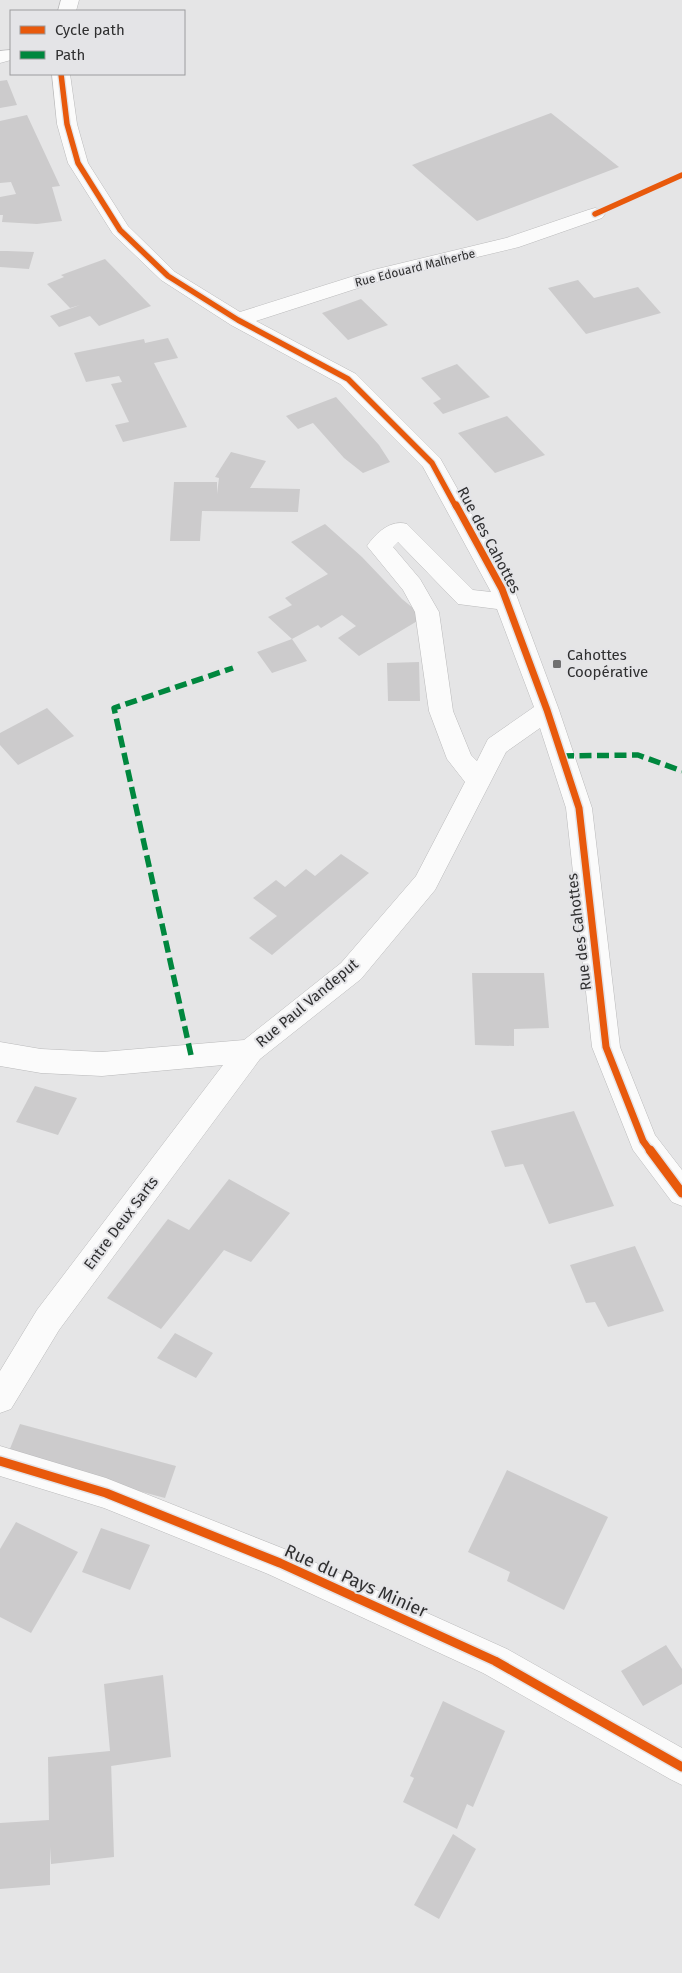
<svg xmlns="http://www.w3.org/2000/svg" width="682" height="1973" font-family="'Fira Sans',sans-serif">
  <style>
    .building { fill: #cccbcc }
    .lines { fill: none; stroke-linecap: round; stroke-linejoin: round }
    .minor-casing { stroke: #bababb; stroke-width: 1 }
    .minor { fill: #fbfbfb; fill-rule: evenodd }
    .quiet { stroke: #00873e; stroke-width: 5.5; stroke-dasharray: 12 5.5; stroke-linecap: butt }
    .cycleway-far2-casing { stroke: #e4e4e7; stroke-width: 8 }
    .cycleway-far1-casing { stroke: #e4e4e7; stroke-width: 10 }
    .cycleway-casing { stroke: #e4e4e7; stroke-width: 12 }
    .cycleway-far2 { stroke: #e8590c; stroke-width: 5.5 }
    .cycleway-far1 { stroke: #e8590c; stroke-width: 7 }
    .cycleway { stroke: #e8590c; stroke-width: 9 }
    .poi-dot { fill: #6f6f70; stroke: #e4e4e7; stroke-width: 2 }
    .labels { text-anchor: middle; stroke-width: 4; stroke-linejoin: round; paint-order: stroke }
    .far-street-label { font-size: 12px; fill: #2f2f30; stroke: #e4e4e7 }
    .street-label { font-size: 15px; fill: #2f2f30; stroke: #e4e4e7 }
    .poi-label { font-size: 15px; fill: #2f2f30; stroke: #e4e4e7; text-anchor: start }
    .near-street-label { font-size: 18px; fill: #2f2f30; stroke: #e4e4e7 }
  </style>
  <rect width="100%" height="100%" fill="#e5e5e6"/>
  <!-- building -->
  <path class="building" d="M7 80 17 105 0 108V81Z
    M551 113 619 167 477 221 412 165Z
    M27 115 60 186 52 187 62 221 37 224 2 222 3 215H0V197L16 194 11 182 0 183V121Z
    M0 251H7L34 252 29 269 0 267Z
    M105 259 151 306 99 326 90 316 59 327 50 316 80 305 70 308 47 284 64 277 61 275Z
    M578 280 594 298 638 287 661 313 586 334 548 288Z
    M361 299 388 325 348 340 322 313Z
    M168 338 178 358 154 363 187 427 123 442 115 425 129 422 111 384 122 382 119 376 86 382 74 353 144 339 145 343Z
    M457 364 490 397 443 414 433 403 441 399 421 378Z
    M336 397 379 445 390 462 363 473 344 458 313 423 298 429 286 416Z
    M507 416 545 455 495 473 458 433Z
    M231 452 266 461 250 488 300 489 298 512 202 511 200 541H170L174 482H217V494L219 478 215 477Z
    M325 524 362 557 402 599 424 617 359 656 338 638 356 626 342 615 321 628 318 625 292 639 307 661 272 673 257 652 292 639 268 617 292 605 285 598 328 574 291 542Z
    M419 662 420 701H388L387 663Z
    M47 708 74 736 18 765 0 745V733Z
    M341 854 369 873 272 955 249 938 277 916 253 898 276 880 285 887 306 869 315 876Z
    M472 973H544L549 1028 514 1029V1046L475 1045Z
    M35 1086 77 1098 58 1135 16 1122Z
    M574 1111 614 1206 549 1224 523 1164 505 1167 491 1131Z
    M229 1179 290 1213 251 1262 224 1250 161 1329 107 1298 168 1219 189 1230Z
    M635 1246 664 1311 608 1327 595 1302 586 1303 570 1265Z
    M175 1333 213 1353 196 1378 157 1358Z
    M20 1424 176 1466 165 1498 7 1456Z
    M507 1470 608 1517 564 1610 507 1581 510 1572 468 1552Z
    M16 1522 78 1552 31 1633 0 1617V1549Z
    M101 1528 150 1545 130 1590 82 1572Z
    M666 1645 682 1669V1684L643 1706 621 1671Z
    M163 1675 171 1757 111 1766V1760L114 1857 51 1864 50 1847V1885L0 1889V1823L49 1820 48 1757 110 1751 104 1684Z
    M443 1701 505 1731 473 1807 467 1804 457 1829 403 1802 414 1778 410 1776Z
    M453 1834 476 1849 439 1919 414 1905Z"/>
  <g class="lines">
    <defs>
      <path id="minor" d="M61 0H79L76 11H58Z
        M11 50V60L0 63V51Z
        M52 74H70L77 124 88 163 128 226 175 272 240 312 373 270 506 238 588 210 595 208 602 210 605 214 602 218 519 247 386 279 256 321 356 374 440 458 514 589 559 710 592 808 620 1047 655 1135 682 1170V1206L672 1202 633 1150 592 1047 566 808 540 728 506 752 435 890 361 979 260 1059 59 1330 11 1409 0 1413V1371L37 1310 223 1065 102 1076 41 1073 0 1066V1042L41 1049 102 1052 244 1040 341 963 416 876 465 782 447 759 429 711 415 612 403 590 367 546C376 533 391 519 407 524L473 590 491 592 423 467 340 384 231 325 161 280 113 234 68 163 57 124ZM398 542 458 604 497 609 534 707 488 739 477 761 471 755 453 711 439 612 420 579 393 547Z
        M0 1446 106 1478 292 1552 507 1649 682 1748V1785L670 1779 483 1673 268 1574 104 1508 0 1476Z"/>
    </defs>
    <!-- minor casing -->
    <use href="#minor" class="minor-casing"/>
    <!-- minor -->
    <use href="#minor" class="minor"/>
    <!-- quiet -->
    <path class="quiet" d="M562 756 638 755 682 771
      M191 1055 114 708 233 668"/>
    <defs>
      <path id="cycleway-far2" d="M61 74 67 124 78 163 120 230 168 276 238 320 348 379 432 463 456 507
        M595 214 682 175"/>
      <path id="cycleway-far1" d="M456 505 502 589 547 710 579 808 606 1047 643 1141 651 1152"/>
      <path id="cycleway" d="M650 1150 682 1193
        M0 1461 106 1493 280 1563 495 1661 682 1767"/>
    </defs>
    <!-- cycleway-far2 casing -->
    <use href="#cycleway-far2" class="cycleway-far2-casing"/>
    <!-- cycleway-far1 casing -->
    <use href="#cycleway-far1" class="cycleway-far1-casing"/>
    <!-- cycleway casing -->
    <use href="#cycleway" class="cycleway-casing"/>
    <!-- cycleway-far2 -->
    <use href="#cycleway-far2" class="cycleway-far2"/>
    <!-- cycleway-far1 -->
    <use href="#cycleway-far1" class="cycleway-far1"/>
    <!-- cycleway -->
    <use href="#cycleway" class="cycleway"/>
  </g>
  <!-- markers -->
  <rect class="poi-dot" x="552" y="659" width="10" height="10" rx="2.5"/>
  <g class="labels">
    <!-- far-street labels -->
    <g class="far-street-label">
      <text transform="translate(415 268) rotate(-14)" y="4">Rue Edouard Malherbe</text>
    </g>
    <!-- street labels -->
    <g class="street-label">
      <text transform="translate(489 540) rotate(62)" y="5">Rue des Cahottes</text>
      <text transform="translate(579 932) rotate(-97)" y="5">Rue des Cahottes</text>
      <text transform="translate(307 1003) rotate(-40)" y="5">Rue Paul Vandeput</text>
      <text transform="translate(121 1223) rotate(-53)" y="5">Entre Deux Sarts</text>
    </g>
    <!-- poi labels -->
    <g class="poi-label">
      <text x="567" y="660">Cahottes<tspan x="567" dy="17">Coopérative</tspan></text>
    </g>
    <!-- near-street labels -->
    <g class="near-street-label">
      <text transform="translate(356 1581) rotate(24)" y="6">Rue du Pays Minier</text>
    </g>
  </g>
  <!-- legend -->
  <rect x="10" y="10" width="175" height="65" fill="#e4e4e7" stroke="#9c9c9e"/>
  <rect x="20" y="26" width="25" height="8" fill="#e8590c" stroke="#9c9c9e"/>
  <text x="55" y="35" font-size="15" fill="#2f2f30">Cycle path</text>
  <rect x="20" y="51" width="25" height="8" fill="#00873e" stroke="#9c9c9e"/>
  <text x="55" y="60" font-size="15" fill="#2f2f30">Path</text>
</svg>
